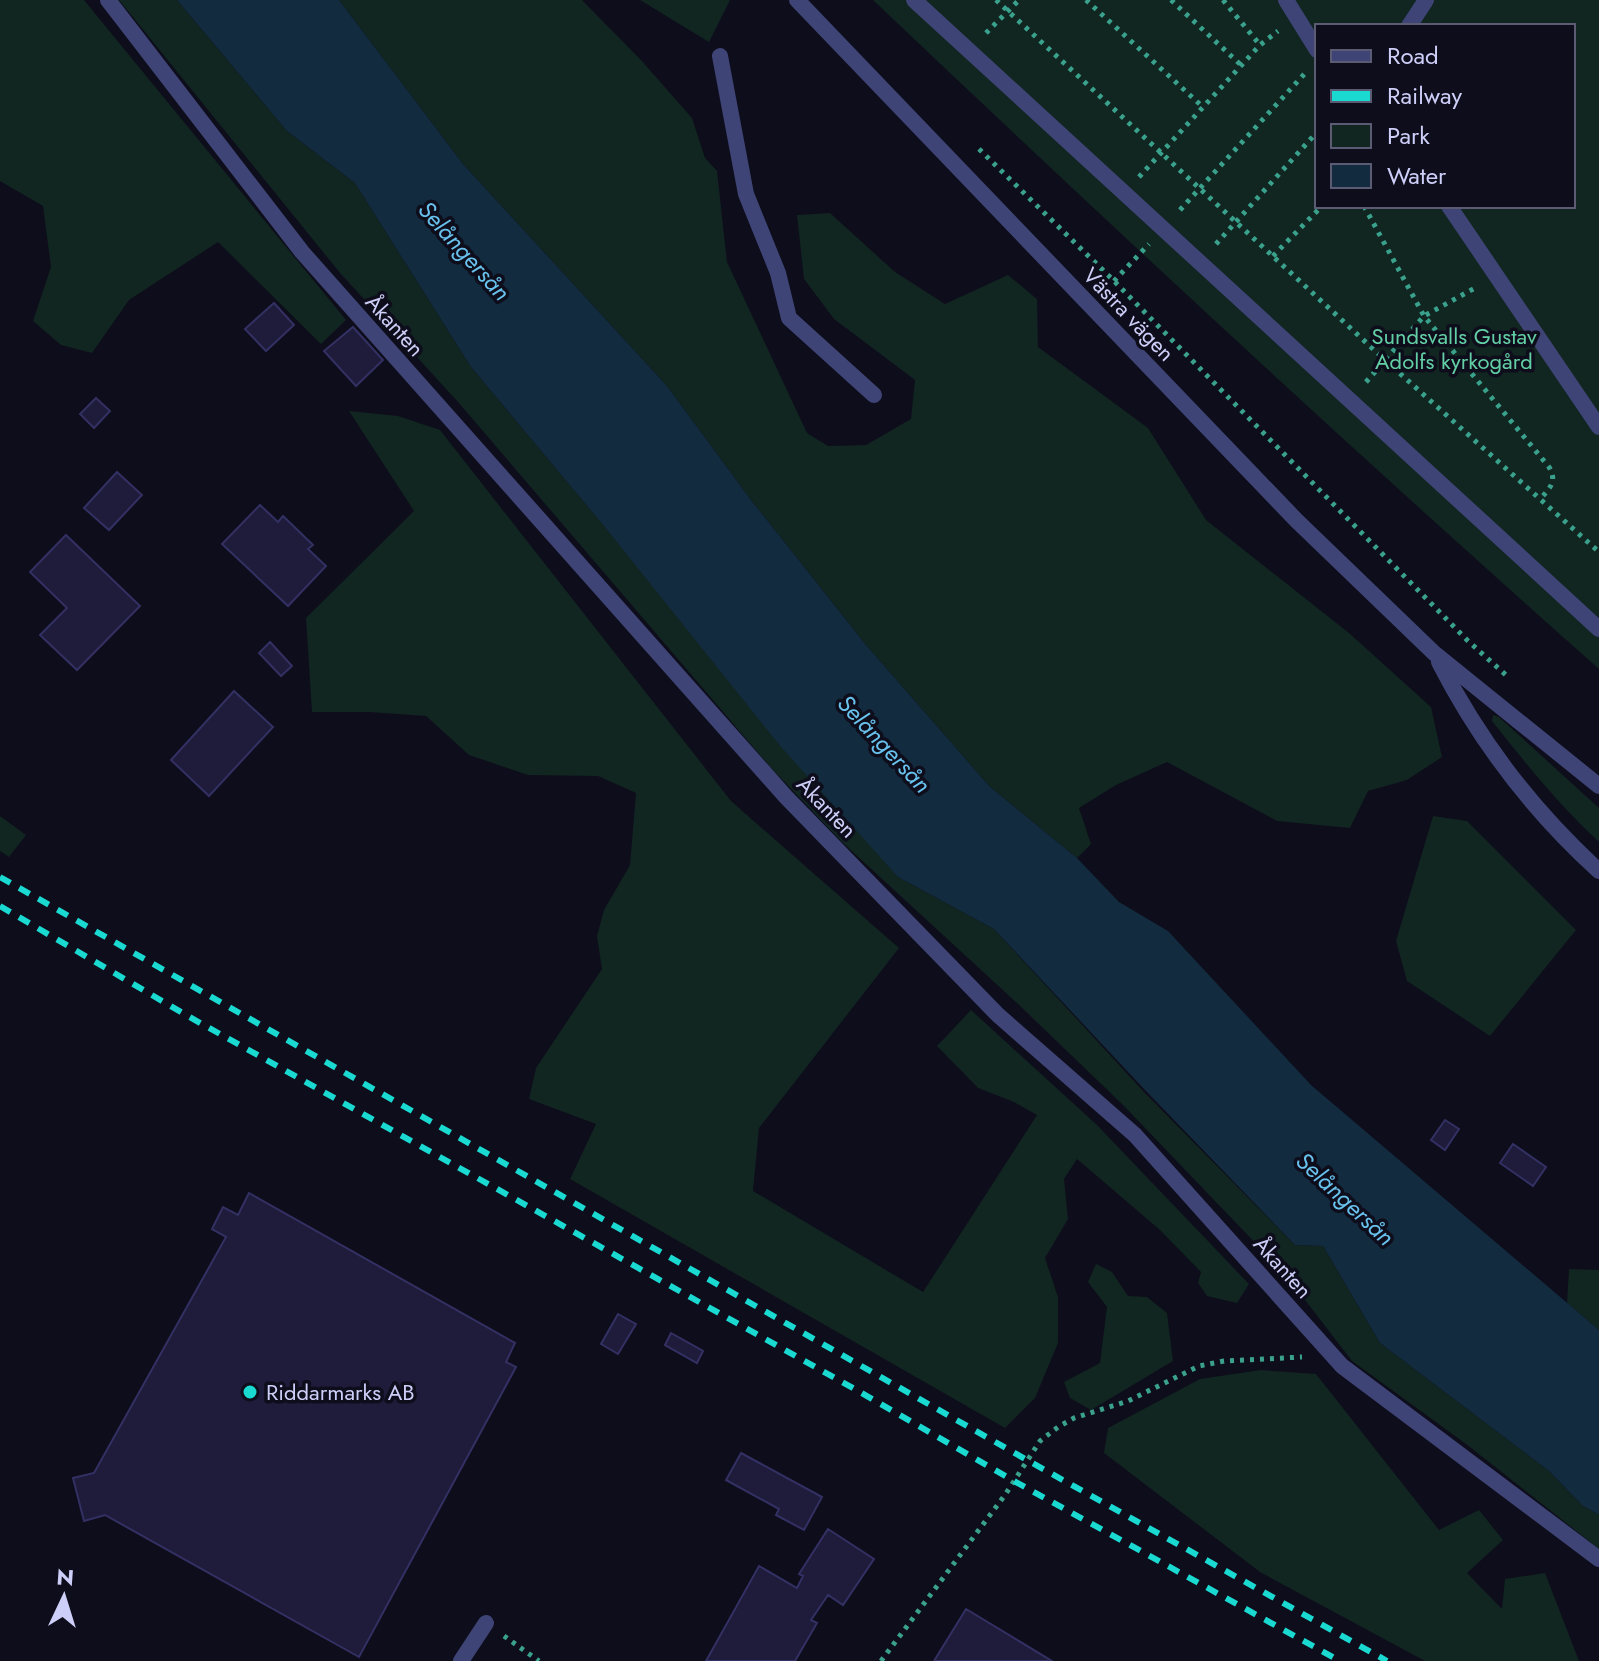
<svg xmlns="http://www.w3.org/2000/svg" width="1599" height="1661" font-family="Jost,sans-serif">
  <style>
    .green { fill: #112521; fill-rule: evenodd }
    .water { fill: #132b3f }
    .building { fill: #1e1c3a; stroke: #333063; stroke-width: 2 }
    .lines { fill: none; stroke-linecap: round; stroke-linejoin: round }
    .path { stroke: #3aa18c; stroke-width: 5; stroke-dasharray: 4 6; stroke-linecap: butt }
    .service { stroke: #3e4475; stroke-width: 16 }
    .minor { stroke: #3e4475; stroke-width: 16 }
    .tertiary { stroke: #3e4475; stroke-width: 16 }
    .rail { stroke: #1ad9d1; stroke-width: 6; stroke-dasharray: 12 10; stroke-linecap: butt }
    .poi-dot { fill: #1ad9d1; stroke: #0e0d1b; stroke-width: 3 }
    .labels { text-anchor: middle; stroke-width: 7; stroke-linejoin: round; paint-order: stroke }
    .street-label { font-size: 22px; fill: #cecff9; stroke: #0e0d1b }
    .park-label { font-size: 22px; fill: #63cfa5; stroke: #0e0d1b }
    .poi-label { font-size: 22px; fill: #cecff9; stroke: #0e0d1b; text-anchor: start }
    .water-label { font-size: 24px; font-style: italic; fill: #68c2ed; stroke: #0e0d1b }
  </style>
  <rect width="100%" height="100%" fill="#0e0d1b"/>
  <!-- green -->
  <path class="green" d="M0 0H84L346 320 321 344 218 242 129 300 92 353 61 345 33 321 51 267 43 206 0 181Z
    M119 0H177L287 131 355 183 471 367 898 877 994 929 1144 1092 1295 1245 1323 1246 1380 1343 1549 1471 1583 1506 1599 1515V1549L1466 1444 1352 1361 1285 1274 1122 1104 1019 1005 843 843 772 769 458 402 340 273Z
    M339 0H582L641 60 692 118 705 158 717 171 727 262 807 433 828 446 866 445 911 419 915 380 834 319 804 279 797 215 830 213 895 272 945 304 1008 275 1037 299 1038 347 1148 428 1206 520 1349 633 1431 707 1442 757 1407 780 1368 791 1350 828 1277 821 1167 762 1116 785 1079 808 1091 844 1077 858 990 787 866 645 751 500 667 386 463 164Z
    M640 0H730L709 42Z
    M873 0H1599V669C1353 451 1112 227 873 0ZM1317 26H1573V206H1317Z
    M349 411 398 416 440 430 731 801 899 948 759 1128 753 1191 923 1292 1037 1115 1014 1102 978 1088 937 1046 971 1010 1097 1125 1249 1284 1237 1303 1207 1296 1198 1283 1201 1272 1160 1230 1077 1159 1064 1179 1068 1219 1045 1258 1058 1297V1343L1035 1398 1005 1428 570 1179 596 1124 529 1099 536 1068 602 969 597 936 604 910 630 865 636 793 598 776 528 775 469 755 426 716 369 712H312L306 618 414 511Z
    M1493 715 1499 717 1599 808V842C1560 806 1525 763 1492 721Z
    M0 816 26 835 9 857 0 851Z
    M1433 816 1467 821 1576 930 1490 1036 1407 981 1396 941Z
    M1096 1264 1112 1272 1128 1296 1147 1297 1167 1313 1173 1361 1091 1410 1070 1398 1064 1382 1100 1363 1107 1307 1088 1282Z
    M1569 1269 1599 1270V1330L1567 1303Z
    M1261 1370 1316 1374 1439 1530 1479 1510 1503 1540 1467 1573 1502 1609 1505 1579 1545 1573 1579 1661H1425L1260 1572 1104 1453 1108 1428 1200 1379Z"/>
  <!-- water -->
  <path class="water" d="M177 0H339L463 164 667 386 751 500 866 645 990 787 1077 858 1119 902 1168 931 1311 1085 1599 1330V1515L1583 1506 1549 1471 1380 1343 1323 1246 1295 1245 1144 1089 994 929 898 877 781 747 604 526 471 367 355 183 287 131Z"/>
  <!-- building -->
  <path class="building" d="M274 303 294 325 266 351 245 329Z
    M353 327 383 360 356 386 324 351Z
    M96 398 110 411 94 428 80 414Z
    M117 472 142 495 109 530 84 508Z
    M260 505 278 522 283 516 313 545 308 549 326 566 288 606 222 544Z
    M66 535 140 606 77 670 40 635 67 608 30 572Z
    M270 642 292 666 281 676 259 653Z
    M234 691 273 727 209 796 171 760Z
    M1445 1120 1459 1129 1445 1150 1431 1140Z
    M1513 1144 1546 1167 1533 1186 1500 1163Z
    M249 1193 515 1343 506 1362 516 1367 359 1657 105 1515 84 1521 73 1478 94 1473 226 1237 212 1229 223 1207 238 1215Z
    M618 1314 636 1324 618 1354 601 1344Z
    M671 1333 703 1351 697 1363 665 1345Z
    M741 1453 822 1497 804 1530 776 1515 779 1509 726 1480Z
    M828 1529 874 1559 843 1605 828 1595 811 1620 817 1623 795 1661H706L759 1566 797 1588 803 1576 799 1574Z
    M966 1609 1052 1661H934Z"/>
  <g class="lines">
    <!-- path -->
    <path class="path" d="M996 0 1385 360 1599 552
      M1086 0 1204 108
      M1171 0 1242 66
      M1223 0 1260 45
      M986 33 1019 0
      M979 149 1114 281 1467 640 1507 676
      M1139 177 1260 45 1278 31
      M1364 206 1424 316 1549 467C1557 481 1551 487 1541 498
      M1180 210 1308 70
      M1216 244 1317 132
      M1273 256 1322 206
      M1114 281 1149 244
      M1366 382 1424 316 1475 288
      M504 1636 539 1661
      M881 1661 1005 1495 1040 1441 1058 1427 1074 1418 1128 1401 1199 1366 1224 1361 1302 1357"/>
    <!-- service -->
    <path class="service" d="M914 0 1599 629
      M1286 0 1317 50
      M1409 26 1426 0
      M720 56 746 194 778 273 789 318 874 395
      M1449 206 1599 427"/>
    <!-- minor -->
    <path class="minor" d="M108 0 302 252 786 797 998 1015 1135 1135 1342 1366 1599 1559
      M461 1661 486 1623"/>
    <!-- tertiary -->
    <path class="tertiary" d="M797 0 1296 520 1434 653 1599 786
      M1439 662C1479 740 1534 812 1599 871"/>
    <!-- rail -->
    <path class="rail" d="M0 877 1027 1460 1387 1661
      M0 906 186 1015 860 1392 1014 1481 1340 1661"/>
  </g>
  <!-- markers -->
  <circle class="poi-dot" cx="250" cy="1392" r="8"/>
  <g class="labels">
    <!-- street labels -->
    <g class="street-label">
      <text transform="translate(1129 314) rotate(46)" y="8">Västra vägen</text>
      <text transform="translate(395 325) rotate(48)" y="8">Åkanten</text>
      <text transform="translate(827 807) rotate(46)" y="8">Åkanten</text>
      <text transform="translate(1283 1267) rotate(48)" y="8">Åkanten</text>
    </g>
    <!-- park labels -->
    <g class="park-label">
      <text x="1454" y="344">Sundsvalls Gustav<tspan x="1454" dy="25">Adolfs kyrkogård</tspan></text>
    </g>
    <!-- poi labels -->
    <g class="poi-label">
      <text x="266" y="1400">Riddarmarks AB</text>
    </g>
    <!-- water labels -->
    <g class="water-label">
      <text transform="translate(464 251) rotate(48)" y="8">Selångersån</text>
      <text transform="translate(884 744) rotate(47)" y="8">Selångersån</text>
      <text transform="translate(1345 1199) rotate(43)" y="8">Selångersån</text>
    </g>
  </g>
  <!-- legend -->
  <rect x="1315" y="24" width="260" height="184" fill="#0e0d1b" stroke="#5b5b74" stroke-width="2"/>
  <rect x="1331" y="50" width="40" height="12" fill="#3e4475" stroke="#5b5b74" stroke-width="2"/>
  <text x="1387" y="64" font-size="24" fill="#cecff9">Road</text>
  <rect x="1331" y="90" width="40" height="12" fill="#1ad9d1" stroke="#5b5b74" stroke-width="2"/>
  <text x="1387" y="104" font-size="24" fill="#cecff9">Railway</text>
  <rect x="1331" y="124" width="40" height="24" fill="#112521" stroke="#5b5b74" stroke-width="2"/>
  <text x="1387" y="144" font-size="24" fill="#cecff9">Park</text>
  <rect x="1331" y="164" width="40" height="24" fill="#132b3f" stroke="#5b5b74" stroke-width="2"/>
  <text x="1387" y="184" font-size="24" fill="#cecff9">Water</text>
  <!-- north arrow -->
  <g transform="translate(64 1597) rotate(4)" stroke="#0e0d1b" stroke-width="6" paint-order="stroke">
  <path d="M0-6L14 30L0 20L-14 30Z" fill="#cecff9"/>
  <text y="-12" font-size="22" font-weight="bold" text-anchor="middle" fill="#cecff9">N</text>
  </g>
</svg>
